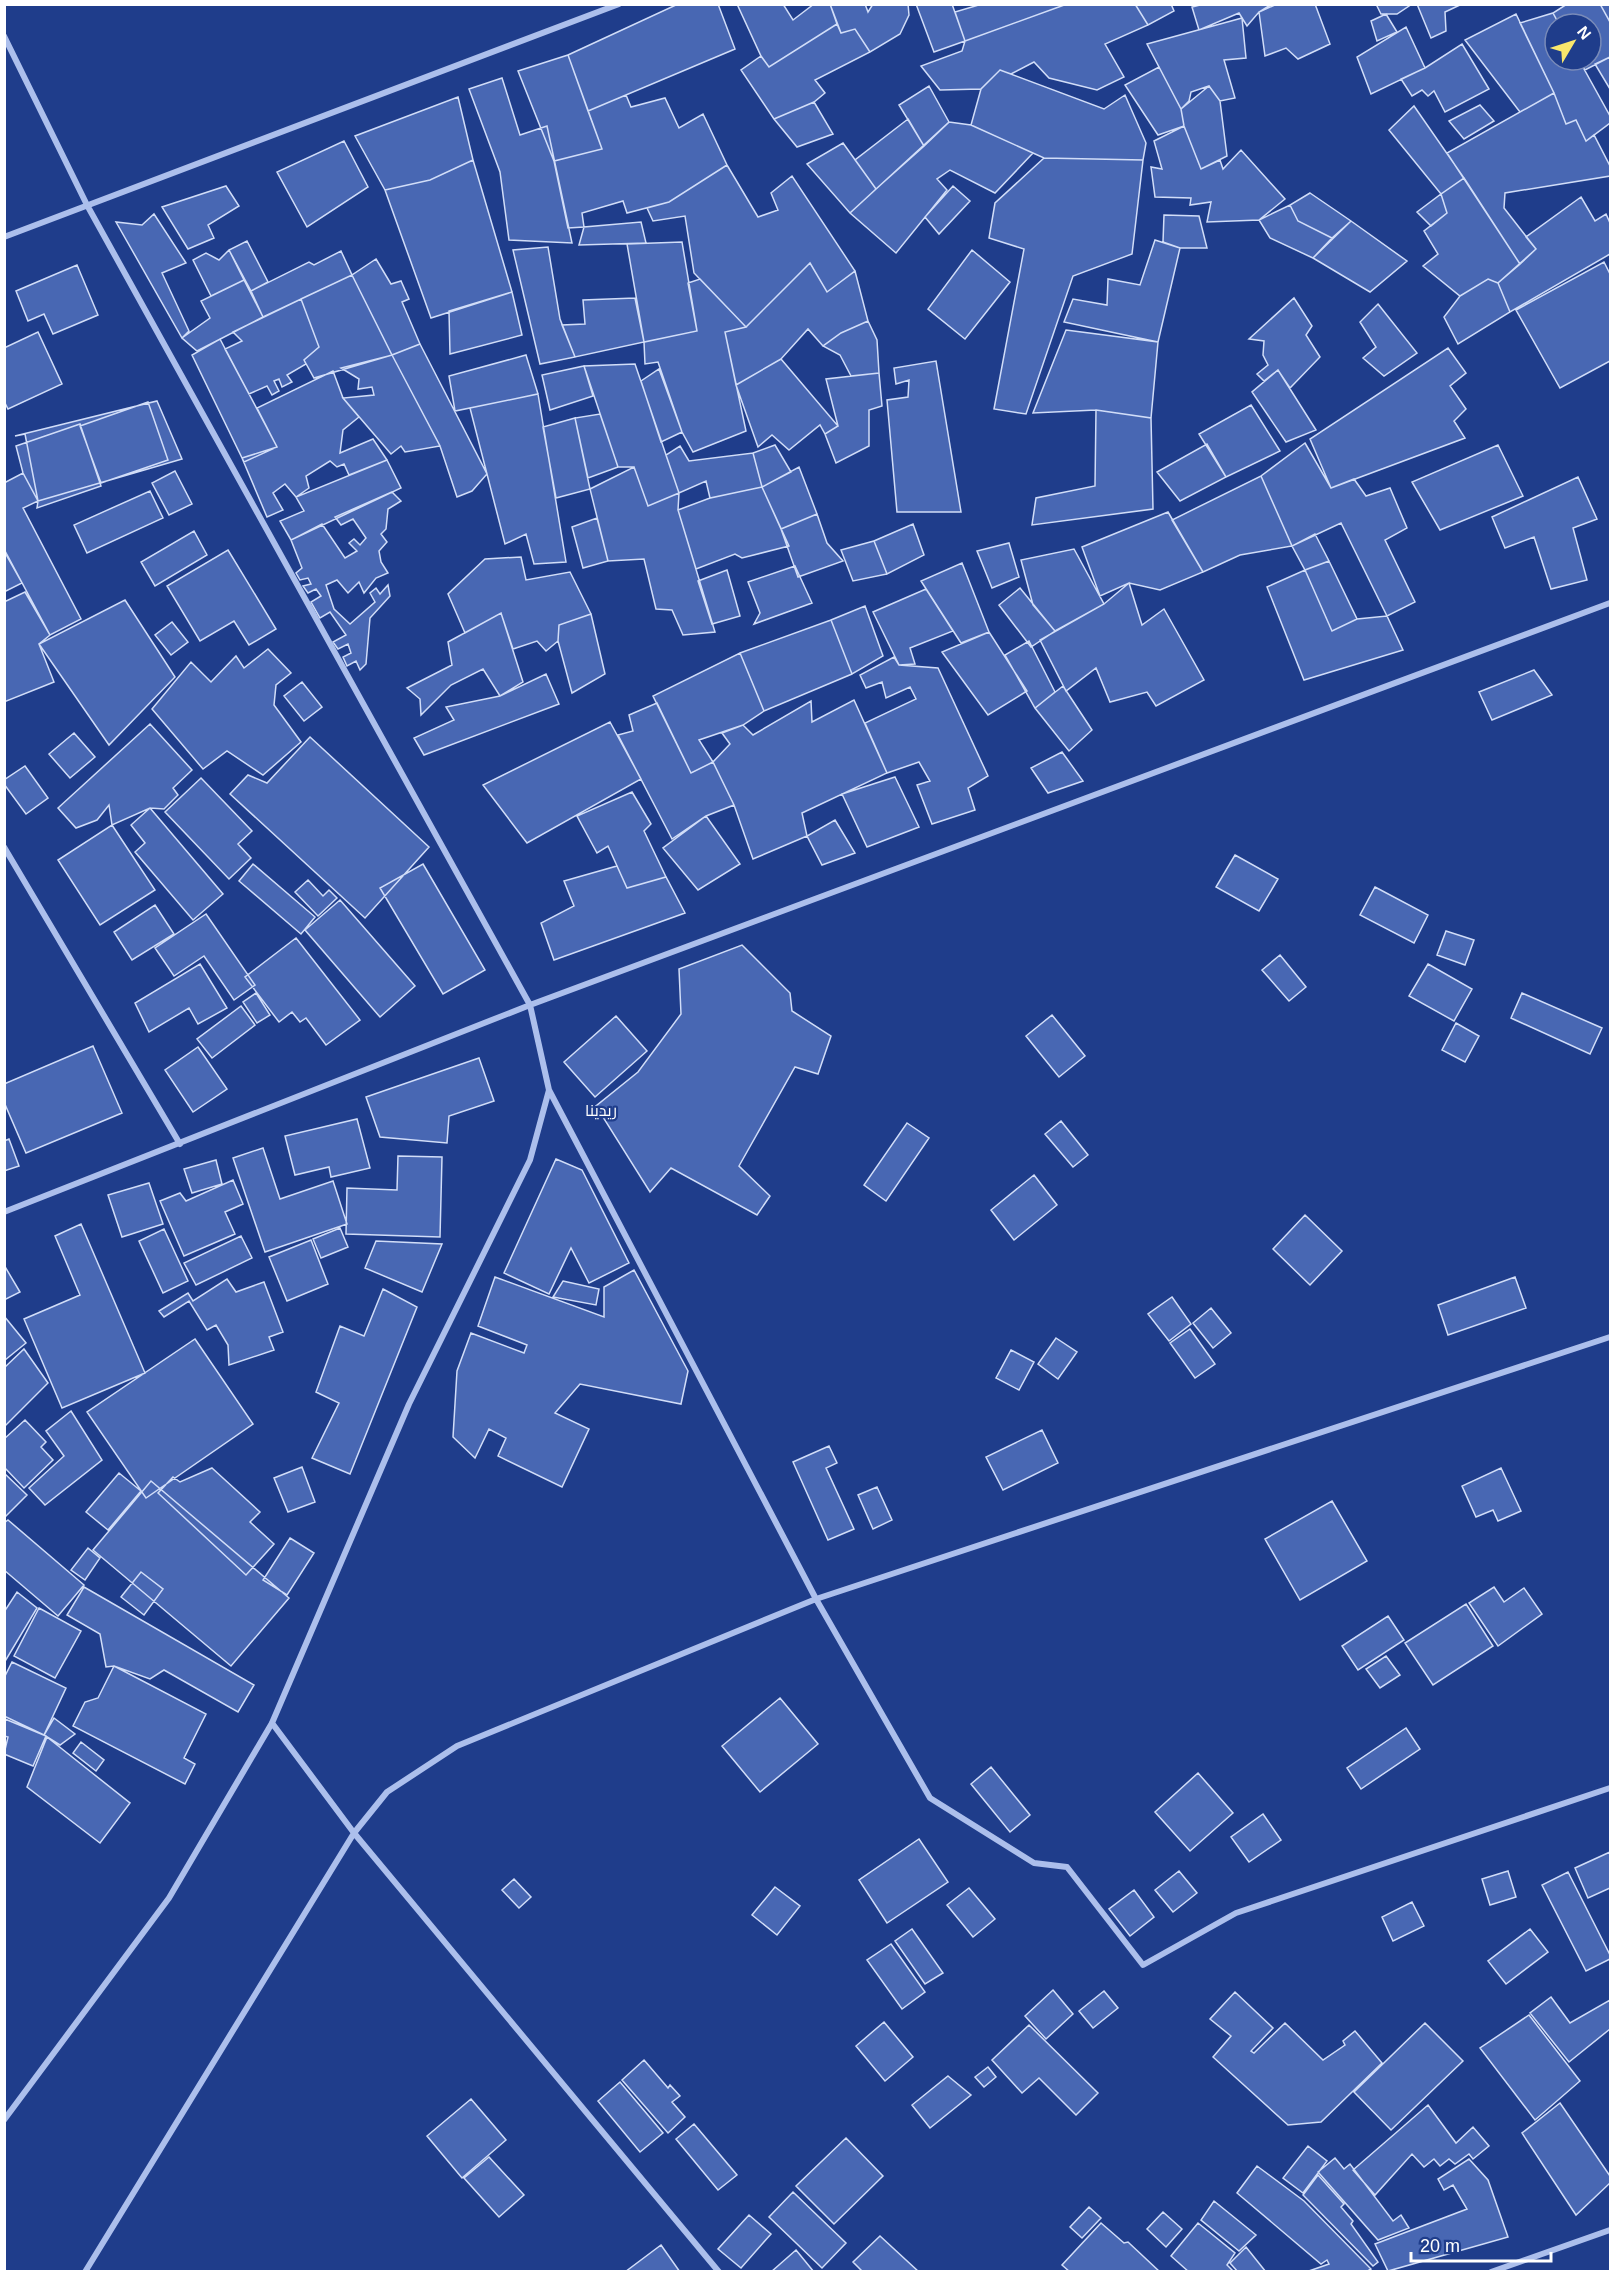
<svg xmlns="http://www.w3.org/2000/svg" width="1615" height="2276" font-family="Arial,Cairo,sans-serif">
  <style>
    .building { fill: #4867b3; stroke: #d1ddf8; stroke-width: 1.5 }
    .lines { fill: none; stroke-linecap: round; stroke-linejoin: round }
    .street { stroke: #acbfec; stroke-width: 6 }
    .labels { text-anchor: middle; stroke-width: 4.5; stroke-linejoin: round; paint-order: stroke }
    .neighbourhood-label { font-size: 16px; fill: #fff; stroke: #1f3d8b }
  </style>
  <rect width="100%" height="100%" fill="#1f3d8b"/>
  <!-- building -->
  <path class="building" d="M678 4H718L735 49 588 111 568 55Z
    M737 4H783L793 20 814 4H830L837 24 769 67 761 56Z
    M830 4H865L868 12 873 4H908L909 15 900 34 870 52 855 29 841 33Z
    M916 4H952L965 41 934 52Z
    M982 4H1067L965 41 955 12Z
    M1067 4H1135L1148 25 1105 44 1124 77 1097 90 1049 78 1034 62 1011 74 1000 70 981 89 940 90 921 66 962 51 965 41Z
    M1135 4H1171L1174 11 1148 25Z
    M1204 4H1272L1259 12 1247 26 1239 13 1199 30 1192 7Z
    M1277 4H1315L1330 44 1298 59 1286 48 1265 56 1259 12Z
    M1376 4H1412L1397 14H1381Z
    M1417 4H1462L1445 12 1446 31 1431 38Z
    M1567 4H1600L1610 22V57L1585 70 1579 60H1591V24H1559L1553 13Z
    M1600 4H1610V22Z
    M1553 13 1559 24H1555V60H1579L1610 116V123L1586 141 1576 120 1566 124 1554 93 1520 23Z
    M1386 14 1397 32 1377 41 1371 21Z
    M1516 14 1554 93 1520 112 1465 40Z
    M1242 18 1246 58 1224 60 1235 98 1220 101 1209 86 1191 92 1189 101 1181 109 1147 44Z
    M837 24 841 33 855 29 870 52 815 80 825 93 814 102 774 119 741 70 761 56 769 67Z
    M1406 27 1425 68 1371 94 1357 57Z
    M1462 44 1489 89 1445 112 1434 91 1428 96 1422 90 1412 96 1401 79 1425 68Z
    M568 55 602 149 554 161 518 71Z
    M1610 57V89L1595 64Z
    M1159 67 1181 109 1184 126 1158 135 1125 85Z
    M1000 70 1104 109 1125 95 1146 143 1143 160 1044 158 971 125 981 89Z
    M502 78 520 135 547 126 572 243 509 240 500 172 469 89Z
    M929 86 949 122 924 146 899 105Z
    M1209 86 1220 101 1227 156 1201 169 1184 126 1181 109Z
    M1554 93 1566 124 1576 120 1586 141 1594 135 1610 166V176L1505 193 1504 208 1536 249 1520 264 1447 153Z
    M626 95 631 107 665 98 679 128 703 114 727 165 669 202 627 213 623 201 582 213 584 227 568 228 554 161 602 149 588 111Z
    M458 97 473 160 430 180 385 190 355 136Z
    M814 102 833 134 797 147 774 119Z
    M1480 105 1494 121 1464 139 1449 121Z
    M1414 106 1464 178 1441 194 1389 130Z
    M908 119 924 146 876 189 855 160Z
    M949 122 971 125 1033 153 995 193 950 170 937 179 947 190 896 253 850 213Z
    M1184 126 1201 169 1220 160 1223 169 1241 150 1285 199 1259 220 1207 222 1211 202 1190 205 1191 198 1155 197 1151 167 1162 169 1154 141Z
    M344 141 368 187 307 227 277 172Z
    M843 143 876 189 850 213 807 164Z
    M1044 158 1143 160 1132 254 1073 276 1026 414 994 409 1024 249 989 238 995 203Z
    M473 160 512 292 431 318 385 190 430 180Z
    M727 165 758 217 778 210 771 193 792 176 855 271 827 292 810 263 746 327 694 273 685 216 653 221 647 208 669 202Z
    M1464 178 1520 264 1498 283 1488 279 1460 296 1423 266 1438 254 1424 231 1447 213 1441 194Z
    M226 186 239 206 208 225 214 238 188 249 162 207Z
    M953 186 970 201 939 234 925 217Z
    M1310 193 1351 221 1332 238 1298 221 1290 205Z
    M1441 194 1447 213 1431 226 1417 212Z
    M1581 197 1595 221 1606 214 1610 223V254L1510 312 1498 283 1536 249 1526 237Z
    M1290 205 1298 221 1332 238 1313 258 1270 238 1259 220Z
    M154 214 186 263 162 273 189 331 182 338 116 222 142 225Z
    M1164 215 1199 216 1207 248H1180L1163 242Z
    M1351 221 1407 261 1370 292 1313 258Z
    M641 222 646 243 579 245 584 227Z
    M1155 240 1180 248 1158 342 1064 322 1073 299 1107 305 1108 279 1140 285Z
    M247 241 268 282 251 291 229 250Z
    M682 242 697 331 644 342 627 244Z
    M548 247 560 319 575 357 540 364 513 250Z
    M229 250 244 280 211 296 193 260 206 253 219 260Z
    M972 250 1010 282 965 339 928 309Z
    M341 251 352 275 263 317 251 291 309 262 314 265Z
    M376 259 391 284 401 281 409 299 402 302 420 344 392 355 352 275Z
    M1604 262 1610 274V361L1560 388 1516 310Z
    M810 263 827 292 855 271 868 321 841 333 823 346 808 329 781 359 736 385 725 332 746 327Z
    M77 265 98 315 53 334 44 314 28 321 16 291Z
    M352 275 392 355 314 378 304 360 319 347 301 299Z
    M700 279 746 327 725 332 746 431 693 452 682 432 658 362 645 364 644 342 697 331 688 283Z
    M1488 279 1498 283 1510 312 1458 344 1444 317 1460 296Z
    M244 280 263 317 197 351 182 338 210 318 201 301Z
    M512 292 522 335 450 354 449 311Z
    M635 298 644 342 575 357 562 325 585 324 583 300Z
    M1294 298 1312 326 1306 335 1320 357 1290 388 1278 370 1264 381 1257 374 1268 365 1263 355 1264 341 1249 339Z
    M301 299 319 347 304 360 306 364 287 375 292 382 282 387 279 379 274 381 279 391 272 395 267 386 249 394 225 349 242 341 233 332Z
    M1378 304 1417 353 1384 376 1363 358 1376 347 1360 322Z
    M868 321 877 340 879 373 851 376 840 355 823 346 841 333Z
    M1066 330 1158 342 1151 418 1096 410 1033 413Z
    M38 332 62 384 8 409 4 401V348Z
    M220 339 277 447 244 462 192 355Z
    M420 344 487 474 472 491 457 497 440 446 392 355Z
    M1448 348 1466 373 1450 386 1466 409 1454 421 1465 438 1331 488 1310 439Z
    M392 355 440 446 405 452 401 446 391 454 343 398 374 395 372 387 358 389 359 379 341 368Z
    M526 355 538 394 455 411 449 376Z
    M781 359 838 426 825 434 820 425 789 450 772 435 758 447 736 385Z
    M936 361 961 512H897L887 400 908 397 909 380 896 384 894 368Z
    M635 364 679 493 648 506 634 467H618L584 366Z
    M584 366 593 396 550 410 542 375Z
    M659 369 682 432 661 442 641 381Z
    M1278 370 1316 430 1286 442 1252 392Z
    M333 371 343 398 359 417 343 430 340 453 373 439 387 460 349 475 344 464 337 467 330 461 306 476 309 488 296 497 285 484 273 493 283 510 267 517 242 458 277 447 257 408Z
    M879 373 882 406 869 410V446L836 463 825 434 838 426 826 379Z
    M538 394 566 562 534 564 526 534 505 544 470 408Z
    M157 401 182 459 38 501 25 434 15 436Z
    M148 402 168 460 101 483 80 426Z
    M1251 405 1280 451 1226 477 1199 434Z
    M1096 410 1151 418 1153 509 1032 525 1036 498 1095 486Z
    M600 414 618 467 588 478 575 418Z
    M575 418 590 489 556 498 543 427Z
    M80 424 101 486 37 508 38 501 23 473 16 446Z
    M1305 443 1331 488 1354 479 1366 496 1390 488 1407 528 1385 540 1415 602 1387 616 1341 523 1292 546 1261 476Z
    M1207 444 1226 477 1180 501 1157 472Z
    M775 445 791 472 762 487 753 453Z
    M1498 445 1523 496 1440 530 1412 482Z
    M680 446 689 461 753 453 762 487 710 498 706 481 679 493 666 455Z
    M387 460 401 488 291 540 280 521 304 511 296 497Z
    M634 467 648 506 679 493 678 510 715 632 683 635 672 610 656 609 644 559 608 561 590 489Z
    M799 467 817 514 781 529 762 487Z
    M175 471 192 504 169 515 152 483Z
    M23 473 38 501 23 508 81 619 50 635 4 549V483Z
    M1261 476 1292 546 1240 555 1203 572 1172 520Z
    M1578 477 1597 519 1573 528 1587 580 1551 589 1534 537 1505 548 1492 517Z
    M762 487 789 546 742 558 735 554 696 569 678 510 710 498Z
    M150 491 163 518 87 553 74 525Z
    M392 492 401 501 388 509 386 529 381 534 387 542 379 551 381 562 388 573 376 578 364 593 359 582 348 593 337 580 326 585 334 609 350 624 375 602 370 593 376 588 380 594 388 585 390 596 370 618 366 664 360 670 356 661 347 666 343 657 351 653 348 644 338 649 333 642 346 635 330 612 320 618 311 602 321 596 316 589 308 593 303 586 311 584 308 578 300 580 296 573 302 568 291 540 322 524 345 558 357 551 349 543 354 539 360 545 366 538 353 519 341 525 335 517Z
    M1168 512 1203 572 1160 590 1129 583 1100 596 1082 547Z
    M817 514 827 543 843 561 798 577 781 529Z
    M597 518 608 561 583 568 572 527Z
    M913 524 924 555 887 574 874 541Z
    M194 531 207 555 155 586 141 562Z
    M1315 534 1329 561 1305 570 1292 546Z
    M874 541 887 574 853 581 841 550Z
    M1009 543 1019 577 992 588 977 551Z
    M1074 549 1104 604 1055 631 1033 605 1021 560Z
    M228 550 276 629 249 645 234 621 200 641 167 586Z
    M4 551 22 583 4 592Z
    M521 557 526 580 570 572 591 614 559 625 558 641 546 651 537 641 513 649 501 613 465 633 448 594 485 559Z
    M1329 561 1357 619 1332 631 1305 570Z
    M962 563 989 632 961 643 921 581Z
    M795 566 812 603 754 624 760 613 748 582Z
    M727 570 740 616 712 624 698 581Z
    M1305 570 1332 631 1357 619 1387 616 1403 650 1304 680 1267 587Z
    M1129 583 1142 625 1164 609 1204 680 1156 706 1147 692 1110 702 1096 668 1066 691 1040 640 1104 604Z
    M1020 588 1055 631 1031 647 999 605Z
    M926 589 953 631 910 648 915 664 899 665 873 612Z
    M25 592 50 635 39 644 54 682 4 702V602Z
    M125 600 175 677 109 745 39 644Z
    M865 606 883 656 852 674 831 620Z
    M501 613 523 682 500 696 483 669 451 685 421 715 420 699 407 688 452 665 448 642Z
    M591 614 605 674 572 693 558 641 559 625Z
    M831 620 852 674 764 711 740 653Z
    M172 622 188 642 171 655 155 635Z
    M989 632 1027 691 988 715 942 652Z
    M1029 641 1055 692 1035 708 1005 655Z
    M268 649 291 673 276 685 274 705 301 742 263 775 227 751 203 769 152 709 191 662 211 682 236 656 244 668Z
    M740 653 764 711 743 725 699 740 713 762 691 773 653 696Z
    M894 657 899 665 938 668 988 776 968 788 975 810 932 824 917 785 930 781 919 762 887 773 865 723 916 699 910 687 886 698 882 682 866 688 860 675Z
    M1534 670 1552 695 1492 720 1479 692Z
    M546 674 559 704 424 755 414 738 454 720 446 707 500 696Z
    M302 682 322 707 304 721 284 696Z
    M1063 686 1092 730 1069 751 1035 708Z
    M854 700 887 773 802 813 807 836 753 859 734 805 713 762 730 744 722 733 743 725 753 735 811 701 812 722Z
    M657 703 691 773 713 762 734 805 706 816 672 839 618 735 633 731 629 715Z
    M610 722 641 779 527 843 483 785Z
    M150 724 192 770 173 788 178 795 164 809 150 808 112 825 109 805 97 820 76 828 58 808Z
    M74 733 95 757 70 778 49 754Z
    M310 737 429 847 365 918 230 794 248 775 267 783Z
    M1062 752 1083 781 1048 793 1031 768Z
    M25 766 48 798 26 814 4 784V780Z
    M895 777 919 827 867 847 842 794Z
    M201 778 252 831 238 844 251 858 229 879 165 812Z
    M632 792 651 824 644 831 666 877 627 888 608 846 597 853 577 816Z
    M150 808 223 894 193 920 135 852 145 843 131 825Z
    M706 816 740 864 698 890 663 848Z
    M835 820 855 853 822 865 807 836Z
    M112 825 155 890 100 925 58 860Z
    M1235 855 1278 879 1259 911 1216 887Z
    M253 864 315 917 301 934 239 881Z
    M423 864 485 970 443 994 380 888Z
    M617 866 627 888 666 877 685 913 554 960 541 923 574 906 564 881Z
    M308 880 323 896 329 890 337 898 318 916 295 892Z
    M1375 887 1428 915 1414 943 1360 915Z
    M340 900 415 986 380 1017 305 930Z
    M155 905 174 934 132 960 114 932Z
    M206 914 255 985 234 1000 204 956 174 976 155 948Z
    M1446 931 1474 940 1465 965 1437 955Z
    M296 938 360 1020 326 1045 306 1018 300 1022 292 1012 279 1022 245 977Z
    M742 945 790 993 792 1011 831 1036 818 1074 795 1067 739 1166 770 1196 757 1215 671 1168 650 1192 596 1106 638 1072 681 1014 679 969Z
    M1280 955 1306 987 1289 1001 1262 970Z
    M200 964 227 1008 198 1024 189 1008 149 1032 135 1003Z
    M1428 964 1472 989 1454 1021 1409 996Z
    M256 993 270 1015 257 1023 243 1002Z
    M1522 993 1602 1028 1590 1054 1511 1018Z
    M241 1006 255 1025 212 1058 197 1039Z
    M1052 1015 1085 1056 1059 1077 1026 1036Z
    M616 1016 647 1051 595 1097 564 1062Z
    M1456 1023 1479 1036 1465 1062 1442 1050Z
    M93 1046 122 1113 26 1153 4 1102V1084Z
    M198 1047 227 1089 193 1112 165 1070Z
    M479 1058 494 1101 449 1116 447 1143 380 1137 366 1097Z
    M357 1119 370 1168 331 1177 329 1167 295 1175 285 1136Z
    M1061 1121 1088 1155 1073 1167 1045 1134Z
    M907 1123 929 1138 886 1201 864 1185Z
    M9 1139 19 1166 4 1171V1141Z
    M263 1148 280 1199 333 1181 347 1224 265 1252 233 1158Z
    M398 1156 442 1157 440 1237 346 1234 347 1188 397 1190Z
    M556 1159 582 1170 629 1263 589 1283 571 1248 549 1294 504 1273Z
    M216 1160 222 1184 192 1193 184 1169Z
    M1034 1175 1057 1205 1014 1240 991 1210Z
    M233 1180 243 1204 225 1212 235 1234 184 1256 160 1201 180 1193 186 1201Z
    M149 1183 163 1224 122 1237 108 1195Z
    M1305 1215 1342 1251 1310 1285 1273 1249Z
    M81 1224 145 1373 62 1408 24 1319 80 1295 55 1236Z
    M340 1228 348 1247 321 1258 313 1239Z
    M164 1229 188 1281 163 1293 139 1241Z
    M241 1236 252 1258 196 1285 184 1263Z
    M311 1240 328 1284 287 1301 269 1257Z
    M376 1241 442 1244 422 1292 365 1268Z
    M4 1265 20 1292 4 1300Z
    M634 1270 688 1371 681 1404 580 1384 555 1413 589 1429 562 1487 498 1456 506 1438 489 1429 475 1458 453 1437 457 1371 471 1333 524 1353 527 1345 478 1326 495 1277 604 1317V1287Z
    M1515 1277 1526 1308 1448 1335 1438 1305Z
    M227 1279 236 1292 264 1282 283 1332 269 1337 274 1350 229 1365 228 1345 216 1325 207 1330 189 1301 164 1317 159 1311 188 1293 193 1301Z
    M563 1281 599 1289 596 1305 553 1297Z
    M383 1289 417 1307 350 1474 312 1458 339 1403 316 1392 340 1326 364 1336Z
    M1172 1297 1191 1324 1169 1341 1148 1314Z
    M1211 1308 1231 1333 1213 1348 1193 1323Z
    M4 1316 26 1343 5 1360 4 1359Z
    M1190 1329 1215 1364 1195 1378 1170 1343Z
    M1056 1338 1077 1352 1058 1379 1038 1364Z
    M195 1339 253 1424 146 1498 87 1412Z
    M24 1349 48 1383 4 1427V1368Z
    M1011 1350 1034 1362 1019 1390 996 1378Z
    M71 1411 102 1460 45 1505 29 1488 64 1456 46 1431Z
    M25 1420 46 1442 41 1447 53 1460 24 1488 4 1467V1439Z
    M1042 1430 1058 1463 1003 1490 986 1457Z
    M829 1446 837 1463 826 1468 854 1529 828 1540 793 1462Z
    M302 1467 315 1502 288 1512 274 1478Z
    M212 1468 260 1512 250 1522 274 1544 246 1575 158 1493 173 1477 180 1482Z
    M1501 1468 1521 1511 1498 1521 1493 1510 1476 1517 1462 1486Z
    M4 1473 27 1495 4 1518Z
    M119 1473 141 1491 108 1530 86 1512Z
    M151 1481 289 1598 231 1666 93 1550Z
    M877 1487 892 1520 873 1529 858 1495Z
    M1332 1501 1367 1561 1300 1600 1265 1539Z
    M8 1520 84 1585 58 1616 4 1570V1523Z
    M290 1538 314 1553 287 1595 263 1580Z
    M88 1548 100 1558 85 1580 71 1570Z
    M141 1572 163 1589 144 1615 121 1597Z
    M84 1587 254 1685 238 1712 164 1670 150 1679 114 1666 106 1667 100 1634 67 1615Z
    M1494 1587 1504 1602 1524 1588 1542 1614 1498 1646 1469 1603Z
    M17 1592 37 1608 4 1663V1612Z
    M1466 1604 1493 1646 1433 1685 1405 1643Z
    M39 1608 81 1631 55 1678 14 1656Z
    M1388 1616 1404 1640 1358 1670 1342 1646Z
    M1386 1656 1400 1675 1380 1688 1366 1669Z
    M12 1662 66 1688 44 1735 4 1716V1678Z
    M114 1666 206 1714 184 1758 195 1764 185 1784 73 1726 85 1702 98 1698Z
    M780 1698 818 1744 760 1792 722 1746Z
    M54 1718 75 1734 60 1745 44 1735Z
    M5 1719 46 1736 33 1766 4 1754 8 1737 4 1736Z
    M1406 1728 1420 1749 1361 1789 1347 1768Z
    M47 1737 130 1803 100 1843 27 1787Z
    M81 1742 104 1760 96 1771 73 1753Z
    M991 1767 1030 1815 1010 1832 971 1784Z
    M1198 1773 1233 1813 1190 1851 1155 1812Z
    M1263 1814 1281 1840 1249 1862 1231 1837Z
    M919 1839 948 1882 887 1923 859 1880Z
    M1610 1852V1888L1588 1898 1575 1868Z
    M1179 1871 1197 1893 1173 1912 1155 1890Z
    M1508 1871 1516 1897 1490 1905 1482 1879Z
    M1568 1872 1610 1955V1959L1586 1971 1542 1885Z
    M514 1879 531 1897 519 1908 502 1890Z
    M775 1887 800 1906 777 1935 752 1915Z
    M969 1888 995 1919 973 1937 947 1905Z
    M1134 1890 1154 1917 1130 1936 1109 1909Z
    M1412 1902 1424 1926 1393 1941 1382 1917Z
    M912 1929 943 1973 925 1984 895 1941Z
    M1530 1929 1548 1952 1506 1984 1488 1961Z
    M891 1944 925 1992 902 2009 867 1960Z
    M1053 1990 1073 2014 1046 2039 1025 2016Z
    M1104 1991 1118 2008 1093 2028 1079 2011Z
    M1235 1992 1273 2028 1251 2051 1254 2053 1285 2023 1323 2060 1345 2045 1343 2041 1355 2031 1382 2063 1321 2122 1288 2125 1213 2057 1231 2036 1210 2019Z
    M1551 1997 1570 2023 1610 2000V2029L1569 2062 1530 2013Z
    M1529 2015 1580 2081 1535 2120 1480 2048Z
    M884 2022 913 2057 885 2081 856 2046Z
    M1425 2023 1463 2061 1391 2130 1354 2092Z
    M1029 2025 1098 2093 1076 2115 1039 2078 1022 2093 992 2060Z
    M644 2060 668 2088 670 2085 680 2096 672 2102 685 2117 668 2133 622 2080Z
    M988 2067 996 2077 984 2087 975 2077Z
    M948 2076 971 2095 930 2128 912 2105Z
    M620 2082 663 2133 640 2152 598 2101Z
    M471 2099 506 2140 462 2178 427 2136Z
    M1560 2103 1610 2176V2183L1576 2215 1522 2133Z
    M1428 2105 1456 2143 1473 2127 1489 2146 1473 2159 1469 2154 1455 2164 1449 2159 1440 2166 1434 2159 1424 2167 1412 2154 1375 2195 1353 2170Z
    M694 2124 737 2175 718 2190 676 2139Z
    M846 2138 883 2176 834 2224 796 2186Z
    M1308 2146 1327 2161 1303 2193 1283 2178Z
    M489 2157 524 2195 499 2217 464 2178Z
    M1335 2158 1344 2169 1350 2164 1393 2221 1401 2215 1409 2228 1378 2240 1318 2172Z
    M1469 2159 1488 2180 1508 2237 1388 2271 1375 2244 1467 2209 1453 2185 1444 2190 1438 2179Z
    M1257 2166 1304 2201 1371 2269 1366 2272H1306L1329 2264 1327 2260 1321 2264 1237 2193Z
    M1318 2175 1344 2204 1341 2207 1353 2221 1351 2224 1378 2262 1373 2266 1303 2195Z
    M793 2192 846 2243 822 2268 769 2217Z
    M1214 2201 1256 2235 1239 2251 1201 2220Z
    M1089 2207 1101 2218 1082 2238 1070 2227Z
    M1163 2212 1182 2229 1166 2247 1147 2229Z
    M749 2215 771 2234 741 2268 718 2249Z
    M1101 2223 1124 2243 1128 2242 1160 2272H1070L1062 2265Z
    M1198 2223 1235 2253 1227 2265 1234 2272H1189L1171 2256Z
    M880 2236 919 2272H863L853 2262Z
    M661 2245 680 2272H625Z
    M1246 2247 1266 2272H1238L1230 2263Z
    M796 2250 814 2272H771Z"/>
  <g class="lines">
    <!-- street -->
    <path class="street" d="M4 36 87 205 530 1005 549 1090 816 1599 930 1798 1034 1863 1067 1867 1143 1965 1236 1913 1610 1788
      M4 237 619 4
      M4 847 180 1144
      M4 1212 530 1005 1610 603
      M272 1723 354 1833 719 2272
      M4 2120 169 1898 272 1723 409 1404 530 1160 549 1090
      M85 2272 354 1833 387 1792 457 1746 816 1599 1610 1337
      M1491 2272 1610 2230"/>
  </g>
  <g class="labels">
    <!-- neighbourhood labels -->
    <g class="neighbourhood-label">
      <text x="601" y="1116">ريدينا</text>
    </g>
  </g>
  <!-- border -->
  <rect width="1615" height="2276" fill="none" stroke="#ffffff" stroke-width="12"/>
  <!-- north arrow -->
  <g transform="translate(1573 42) rotate(51)"><circle r="28" fill="#1f3d8b" stroke="#798bb9" stroke-width="1.5"/>
  <path d="M0-4.5L10 22L0 15L-10 22Z" fill="#f9e76c"/>
  <text y="-9" font-size="16" font-weight="bold" text-anchor="middle" fill="#ffffff">N</text>
  </g>
  <!-- scale -->
  <path d="M1411 2252v9h140v-9" fill="none" stroke="#ffffff" stroke-width="3"/>
  <text x="1420" y="2252" font-size="18" fill="#ffffff" stroke="#1f3d8b" stroke-width="4.5" paint-order="stroke">20 m</text>
</svg>
